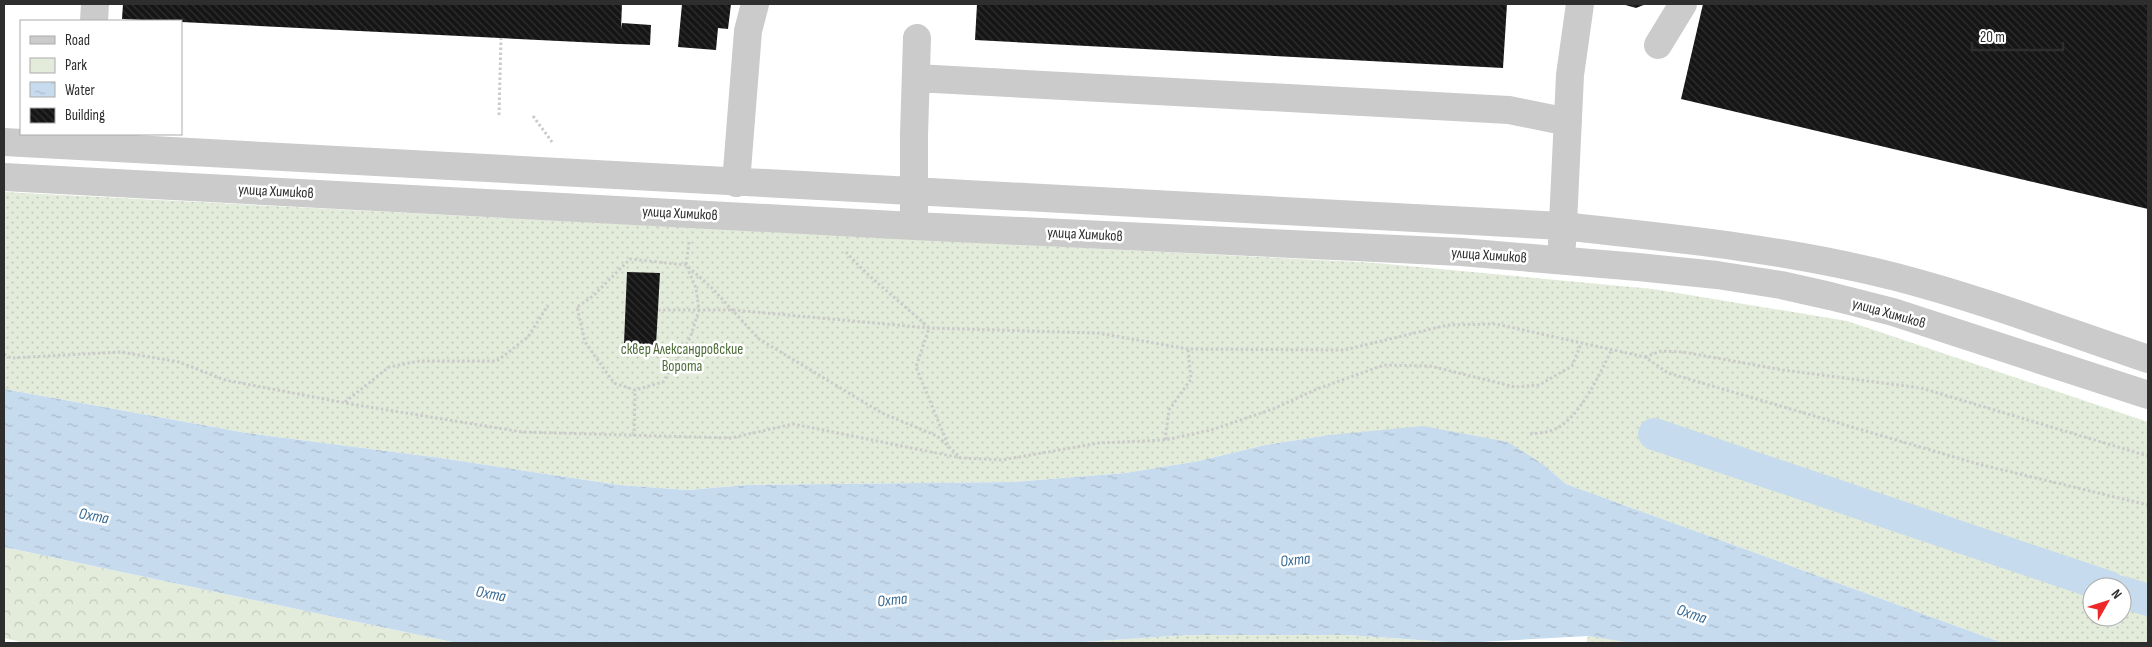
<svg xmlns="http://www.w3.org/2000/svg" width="2152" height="647" font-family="'Sofia Sans Condensed',sans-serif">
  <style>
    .green { fill: url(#green-dots); fill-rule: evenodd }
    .forest { fill: url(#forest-crowns) }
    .water { fill: url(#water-ripples) }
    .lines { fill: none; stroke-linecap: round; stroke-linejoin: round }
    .canal { stroke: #c6dbed; stroke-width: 32 }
    .building { fill: url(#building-back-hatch) }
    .path { stroke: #cbcbcb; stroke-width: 3; stroke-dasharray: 2.5 2.5; stroke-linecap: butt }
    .minor { stroke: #cbcbcb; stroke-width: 28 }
    .labels { text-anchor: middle; stroke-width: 5; stroke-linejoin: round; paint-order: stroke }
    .street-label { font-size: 15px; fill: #2e2e2e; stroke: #fff }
    .park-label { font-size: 15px; fill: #4e6c39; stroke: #fff }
    .water-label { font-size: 16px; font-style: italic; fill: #386a94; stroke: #fff }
  </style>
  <defs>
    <pattern id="green-dots" width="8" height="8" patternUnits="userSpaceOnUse" patternTransform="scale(1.25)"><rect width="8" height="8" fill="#e3ecdb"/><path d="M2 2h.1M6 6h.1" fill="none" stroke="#c3cbbc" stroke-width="1.8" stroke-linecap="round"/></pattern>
    <pattern id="forest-crowns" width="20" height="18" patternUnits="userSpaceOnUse" patternTransform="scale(1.25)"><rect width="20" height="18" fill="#e3ecdb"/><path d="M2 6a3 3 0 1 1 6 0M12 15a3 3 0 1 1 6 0" fill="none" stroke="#c3cbbc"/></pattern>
    <pattern id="water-ripples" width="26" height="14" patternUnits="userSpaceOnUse" patternTransform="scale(1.25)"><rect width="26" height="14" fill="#c6dbed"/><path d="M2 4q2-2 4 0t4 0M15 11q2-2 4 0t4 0" fill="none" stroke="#aabccc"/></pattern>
    <pattern id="building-back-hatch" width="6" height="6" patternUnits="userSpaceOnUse" patternTransform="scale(1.25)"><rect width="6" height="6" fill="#151515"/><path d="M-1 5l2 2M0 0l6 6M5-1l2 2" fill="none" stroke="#2f2f2f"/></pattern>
  </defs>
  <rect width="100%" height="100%" fill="#fff"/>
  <!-- green -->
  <path class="green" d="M4 192 1376 263 1653 289 1847 321 2148 422V643H2003L1566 484 1544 465 1370 433 1329 435 1265 445 1199 461 1125 473 1012 482 747 485 688 490 619 485 441 458 247 433 4 389ZM2092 587H2122V617H2092Z
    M1188 635H1347L1462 643H1068Z
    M1588 636 1626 641 1632 643H1586Z"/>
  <!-- forest -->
  <path class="forest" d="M4 547 457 643H25L4 638Z"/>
  <!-- water -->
  <path class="water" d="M4 389 247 433 441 458 619 485 688 490 747 485 1012 482 1125 473 1199 461 1265 445 1329 435 1423 426 1508 442 1544 465 1566 484 2003 643H1632L1588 636 1462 643 1347 635H1188L1068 643H457L4 547Z"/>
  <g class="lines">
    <!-- canal -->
    <path class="canal" d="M1654 434 2109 587
      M2122 592 2148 600"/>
  </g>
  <!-- building -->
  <path class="building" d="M123 4H622L621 29 622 23 651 25 650 45 620 44 122 19Z
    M682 4H731L728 29 718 28 716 50 678 47Z
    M977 4H1507L1503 68 975 40Z
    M1622 4H1646L1636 8Z
    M1703 4H2148V209L1681 99Z
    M627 272 660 273 656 345 624 343Z"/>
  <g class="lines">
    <!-- path -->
    <path class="path" d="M499 115 501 38
      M533 116 552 142
      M689 242 686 265 696 288 699 310 690 338 663 382 635 390 614 383 585 342 577 307 593 296 630 259 686 265 711 287 759 339 882 413 937 436 960 457
      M846 252C871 280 901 302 929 328L916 367 948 445
      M658 310H733L929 328 1098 333 1188 349 1344 350 1448 325 1496 324 1645 357 1668 373 1978 464 2148 505
      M4 354 11 358 121 352 179 362 225 380 345 403 522 432 731 438 793 424 961 458 1002 460 1099 443 1165 440 1211 430 1273 409 1317 389 1384 365 1430 366 1515 387 1539 385 1572 366 1581 344
      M1645 357 1661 351 1683 352 1783 370 1921 388 2148 456
      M345 402 389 367 419 361H497L528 337 548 305
      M1530 434C1536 433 1544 433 1550 431 1578 423 1599 375 1611 351
      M634 436 635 390
      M1165 440 1169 410 1191 379 1188 349"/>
    <!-- minor -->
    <path class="minor" d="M94 21 95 4
      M1658 45 1683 4
      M916 78 1509 110 1568 122
      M4 142 1562 226C1674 238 1786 249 1896 277 1981 299 2065 331 2148 359
      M4 177 914 226 1461 252 1638 267 1717 275 1781 285 1830 296 1893 312 2148 395
      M736 183 748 31 755 4
      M914 211V135L917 38
      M1562 244 1570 75 1580 4"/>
  </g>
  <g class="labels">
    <!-- street labels -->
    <g class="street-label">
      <text transform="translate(276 191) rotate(3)" y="5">улица Химиков</text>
      <text transform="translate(680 213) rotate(3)" y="5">улица Химиков</text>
      <text transform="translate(1085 234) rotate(3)" y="5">улица Химиков</text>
      <text transform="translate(1489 255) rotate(4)" y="5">улица Химиков</text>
      <text transform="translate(1889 313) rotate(16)" y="5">улица Химиков</text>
    </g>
    <!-- park labels -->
    <g class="park-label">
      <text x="682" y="354">сквер Александровские<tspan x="682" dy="17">Ворота</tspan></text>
    </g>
    <!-- water labels -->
    <g class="water-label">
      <text transform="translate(94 515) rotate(11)" y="6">Охта</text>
      <text transform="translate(1295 559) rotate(-6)" y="6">Охта</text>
      <text transform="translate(491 593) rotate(11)" y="6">Охта</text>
      <text transform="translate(892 599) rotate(-6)" y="6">Охта</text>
      <text transform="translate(1692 613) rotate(19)" y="6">Охта</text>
    </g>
  </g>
  <!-- border -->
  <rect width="2152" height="647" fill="none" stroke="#2e2e2e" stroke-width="10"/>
  <!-- legend -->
  <rect x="20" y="20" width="162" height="115" fill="#ffffff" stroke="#ababab"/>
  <rect x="30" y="36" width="25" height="8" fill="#cbcbcb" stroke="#ababab"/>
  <text x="65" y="45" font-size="15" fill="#2e2e2e">Road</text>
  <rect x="30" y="58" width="25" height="15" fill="#e3ecdb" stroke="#ababab"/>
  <text x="65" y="70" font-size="15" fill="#2e2e2e">Park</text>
  <rect x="30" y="82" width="25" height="15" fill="url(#water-ripples)" stroke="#ababab"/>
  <text x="65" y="95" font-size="15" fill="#2e2e2e">Water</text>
  <rect x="30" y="108" width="25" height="15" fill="url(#building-back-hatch)" stroke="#ababab"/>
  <text x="65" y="120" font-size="15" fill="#2e2e2e">Building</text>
  <!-- north arrow -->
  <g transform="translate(2107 602) rotate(51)"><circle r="24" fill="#ffffff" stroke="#ababab"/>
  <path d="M0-4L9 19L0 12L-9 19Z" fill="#ee2829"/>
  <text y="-8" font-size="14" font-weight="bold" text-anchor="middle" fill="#2e2e2e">N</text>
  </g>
  <!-- scale -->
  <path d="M1972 42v8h91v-8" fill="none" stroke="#2e2e2e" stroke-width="2.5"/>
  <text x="1980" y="42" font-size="15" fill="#2e2e2e" stroke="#ffffff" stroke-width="4" paint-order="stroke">20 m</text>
</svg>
